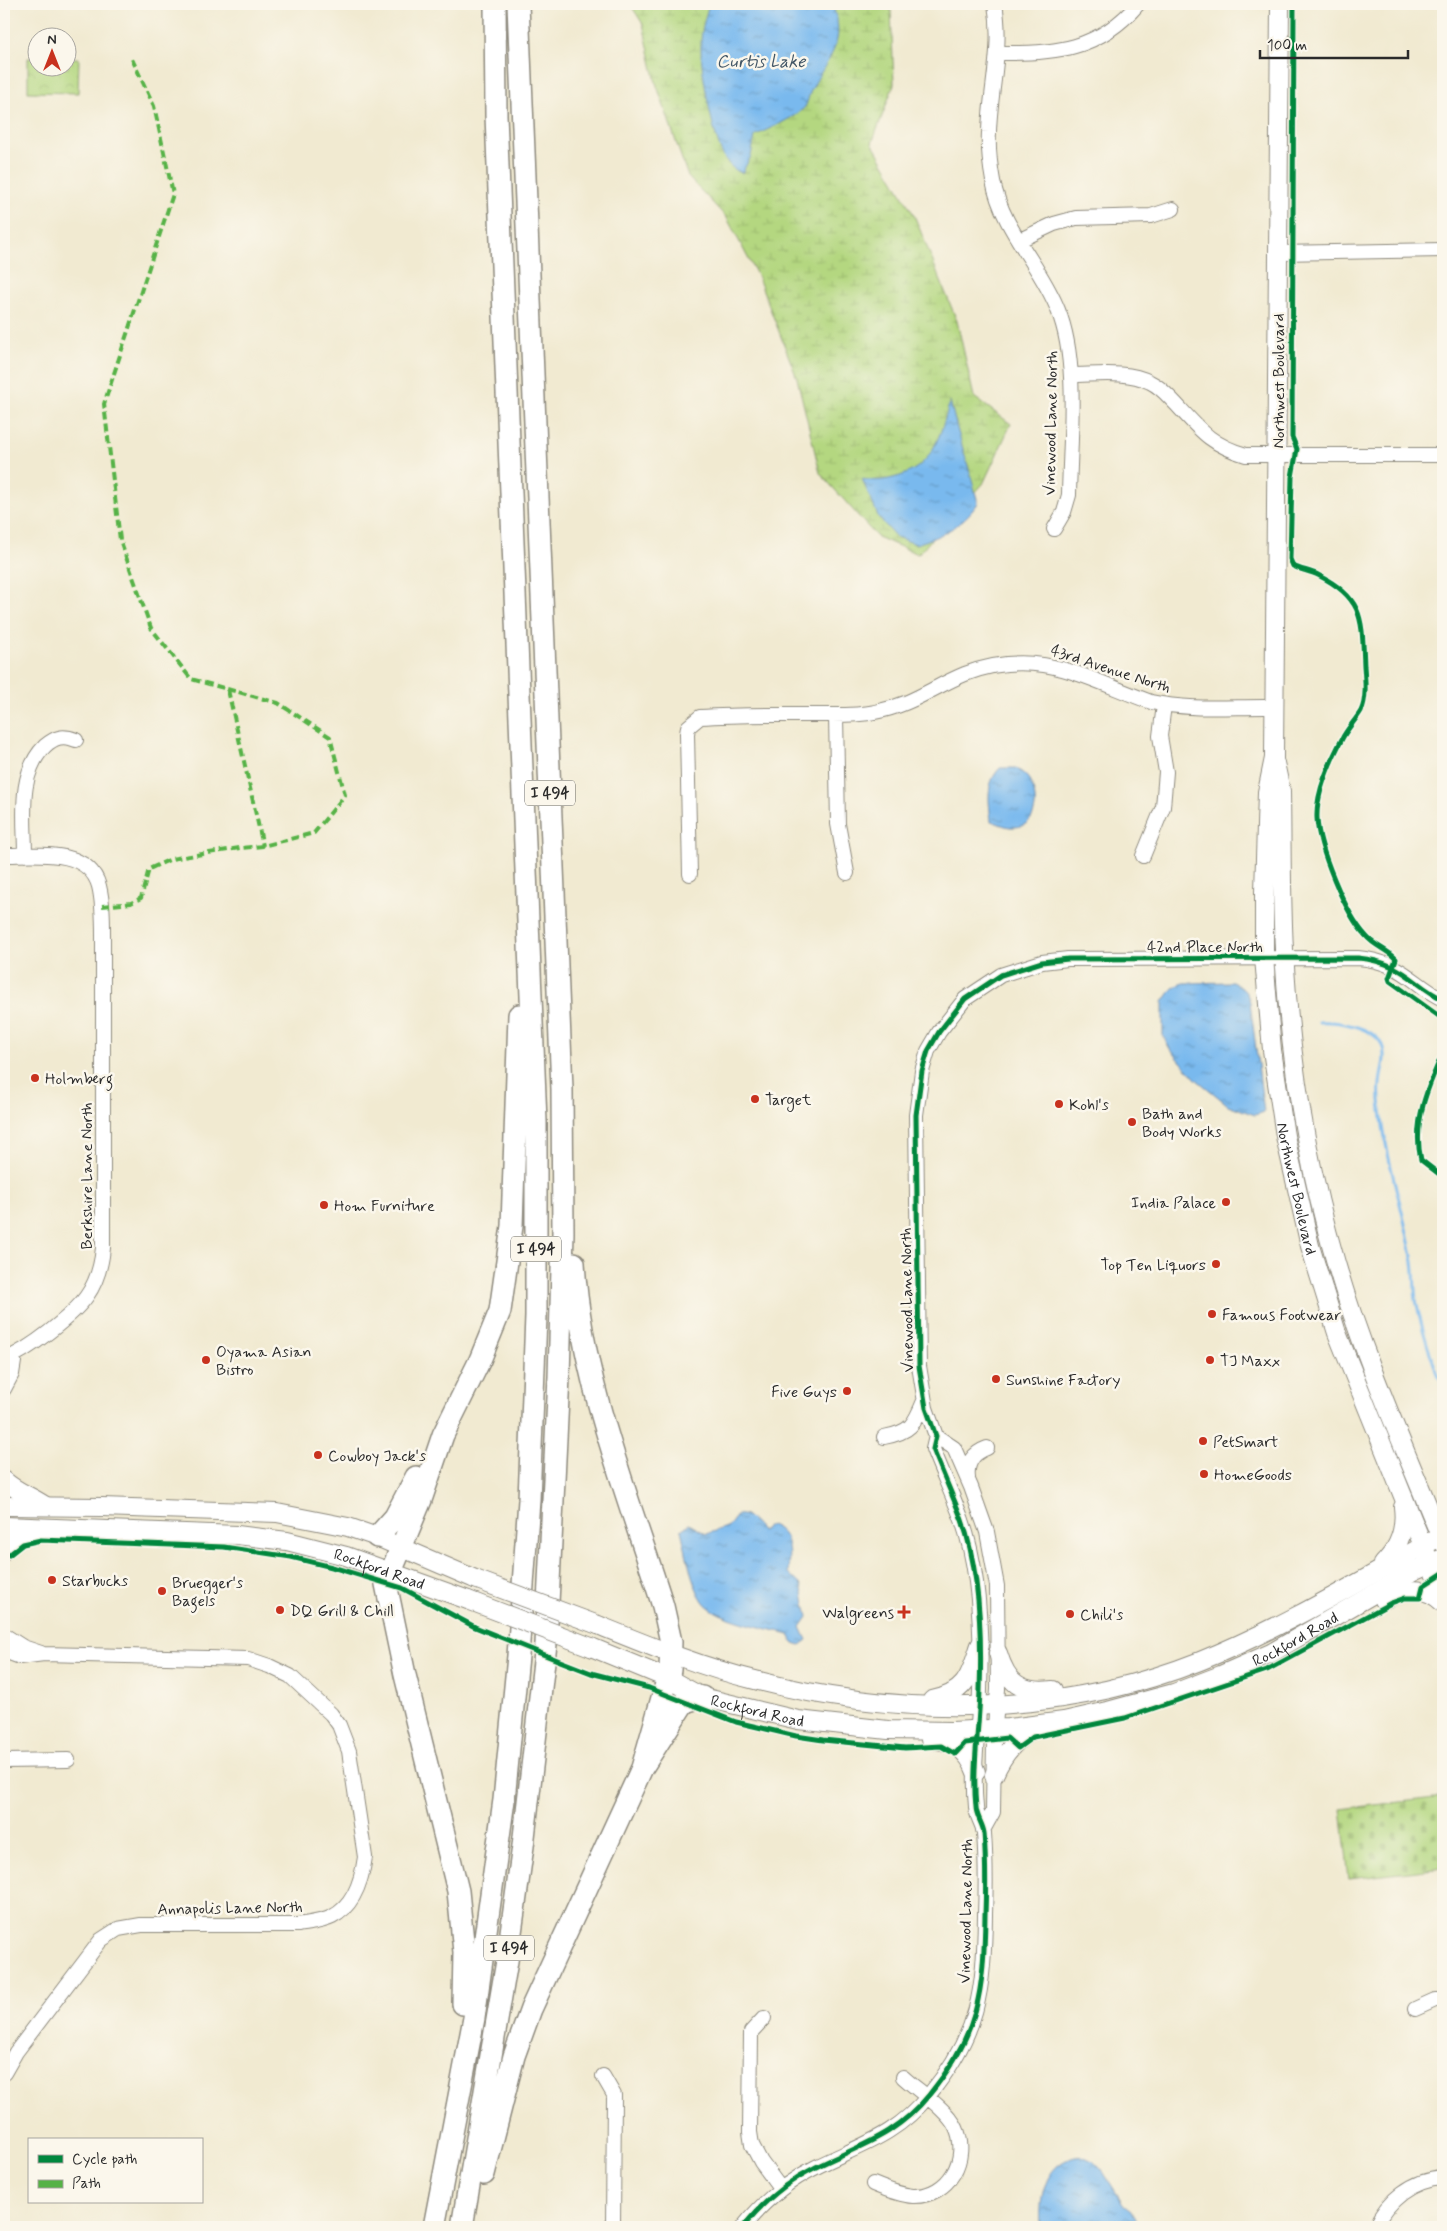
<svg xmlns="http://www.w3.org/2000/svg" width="1447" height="2231" font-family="Mynerve,sans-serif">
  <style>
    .wetland { fill: url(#wetland-marsh); stroke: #708156 }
    .cemetery { fill: url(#cemetery-stones); stroke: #708156 }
    .park { fill: url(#park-crowns); stroke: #708156 }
    .water { fill: url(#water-ripples); stroke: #52728c }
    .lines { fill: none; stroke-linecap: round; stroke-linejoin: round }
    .stream { stroke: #79b9ee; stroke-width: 3 }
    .minor-casing { stroke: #8e8a7e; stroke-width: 16 }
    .major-casing { stroke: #8e8a7e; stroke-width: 20 }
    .highway-casing { stroke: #8e8a7e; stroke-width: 24 }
    .minor { stroke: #fff; stroke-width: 14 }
    .major { stroke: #fff; stroke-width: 18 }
    .highway { stroke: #fff; stroke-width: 21 }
    .major-bridge-casing { stroke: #8e8a7e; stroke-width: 20; stroke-linecap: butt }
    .major-bridge { stroke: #fff; stroke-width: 18 }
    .quiet { stroke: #56b246; stroke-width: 4; stroke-dasharray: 8 4; stroke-linecap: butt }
    .cycleway-casing { stroke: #fbf7ec; stroke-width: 8 }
    .cycleway { stroke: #00873e; stroke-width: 5 }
    .poi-dot { fill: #c8321e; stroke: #fbf7ec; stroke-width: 2 }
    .labels { text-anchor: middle; stroke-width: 5; stroke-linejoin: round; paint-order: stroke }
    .shield { fill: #fbf7ec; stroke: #696865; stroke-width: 1 }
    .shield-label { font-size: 15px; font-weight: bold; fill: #2b2b2b }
    .street-label { font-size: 16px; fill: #2b2b2b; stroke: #fbf7ec }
    .poi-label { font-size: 16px; fill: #2b2b2b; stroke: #fbf7ec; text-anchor: start }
    .water-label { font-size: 18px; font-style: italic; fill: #425666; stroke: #fbf7ec }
  </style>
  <defs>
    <pattern id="wetland-marsh" width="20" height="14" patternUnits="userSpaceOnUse" patternTransform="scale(1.25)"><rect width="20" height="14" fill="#b4d780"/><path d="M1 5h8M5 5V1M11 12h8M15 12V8" fill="none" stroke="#9bb96f"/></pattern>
    <pattern id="cemetery-stones" width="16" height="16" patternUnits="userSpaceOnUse" patternTransform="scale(1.25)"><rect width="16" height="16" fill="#b4d780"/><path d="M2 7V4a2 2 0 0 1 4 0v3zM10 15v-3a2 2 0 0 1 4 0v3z" fill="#9bb96f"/></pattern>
    <pattern id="park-crowns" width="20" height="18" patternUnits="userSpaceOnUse" patternTransform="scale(1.25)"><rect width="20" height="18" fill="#b4d780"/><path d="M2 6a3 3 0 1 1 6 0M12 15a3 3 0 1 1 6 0" fill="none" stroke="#9bb96f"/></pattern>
    <pattern id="water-ripples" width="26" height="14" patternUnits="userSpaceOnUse" patternTransform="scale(1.25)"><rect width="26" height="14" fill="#79b9ee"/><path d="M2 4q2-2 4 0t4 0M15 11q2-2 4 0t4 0" fill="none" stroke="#6397c1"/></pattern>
  </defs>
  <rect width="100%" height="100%" fill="#fbf7ec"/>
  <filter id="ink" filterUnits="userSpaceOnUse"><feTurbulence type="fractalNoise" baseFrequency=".02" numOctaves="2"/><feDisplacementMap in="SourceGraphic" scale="10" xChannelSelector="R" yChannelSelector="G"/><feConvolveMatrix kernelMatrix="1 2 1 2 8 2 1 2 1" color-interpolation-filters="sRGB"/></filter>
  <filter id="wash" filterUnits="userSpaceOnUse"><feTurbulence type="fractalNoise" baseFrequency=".0096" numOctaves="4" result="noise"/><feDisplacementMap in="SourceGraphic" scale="20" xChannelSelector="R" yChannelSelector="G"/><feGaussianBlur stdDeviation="1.12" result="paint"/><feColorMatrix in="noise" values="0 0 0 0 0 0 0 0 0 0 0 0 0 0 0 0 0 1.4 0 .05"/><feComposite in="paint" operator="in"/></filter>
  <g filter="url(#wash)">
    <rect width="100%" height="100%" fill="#f1ead1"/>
    <!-- wetland -->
    <path class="wetland" d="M630 4H887L891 10 894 84 872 143 914 215 957 321 974 397 1011 424 983 484 918 554 877 537 820 473 797 378 757 275 727 218 688 177 656 83 643 24Z"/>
    <!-- cemetery -->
    <path class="cemetery" d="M1443 1797V1868L1349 1879 1341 1809Z"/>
    <!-- park -->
    <path class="park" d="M28 58H37L38 68H68V58H79L78 93 28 92Z"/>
    <!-- water -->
    <path class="water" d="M709 4H832C848 44 828 56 812 89 808 95 808 105 803 109 789 121 771 127 755 136L751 156 742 173C733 170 728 164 723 155 713 136 700 68 701 45 701 30 705 18 709 4Z
      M950 401C958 436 970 469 978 503 962 526 942 536 916 544L896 537 879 518 862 479C873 481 881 481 893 478 933 469 940 436 950 401Z
      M1000 768H1016C1021 772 1028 776 1030 782 1039 798 1038 827 1014 827 1007 828 998 823 991 821 989 801 985 784 1000 768Z
      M1232 982C1242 987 1247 991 1250 1002L1264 1112 1255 1115 1228 1105 1196 1079 1170 1049 1163 1036V1002L1173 988 1183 983Z
      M737 1515C749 1513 754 1524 762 1531L771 1525C792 1534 789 1554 788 1573L801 1585 808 1617 801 1627 807 1640 800 1645 794 1643 789 1634C767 1628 716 1620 703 1601 691 1584 686 1550 681 1530L689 1524 706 1534 729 1526Z
      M1082 2156 1092 2160 1102 2170 1124 2205 1132 2211 1139 2227H1041C1039 2196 1045 2159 1082 2156Z"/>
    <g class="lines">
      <!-- stream -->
      <path class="stream" d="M1319 1022C1336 1021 1371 1026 1381 1043 1388 1056 1381 1070 1380 1084 1379 1092 1380 1102 1381 1110 1386 1161 1404 1211 1413 1262 1415 1274 1414 1287 1416 1300 1422 1330 1430 1358 1443 1386"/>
    </g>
  </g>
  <g filter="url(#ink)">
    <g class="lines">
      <defs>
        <path id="minor" d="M995 4C1003 48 990 89 989 132 988 149 990 165 993 181 1002 229 1041 266 1058 310 1079 362 1070 438 1069 495L1064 512 1054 529
          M998 53C1055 54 1099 50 1138 4
          M1020 240 1054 224 1076 218 1151 216 1173 209
          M1279 253 1443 250
          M1071 375C1096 375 1127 370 1150 382 1161 387 1168 396 1176 404 1200 430 1211 445 1246 455H1443
          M836 715 838 824 847 873
          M4 855C34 855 88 847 99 886 103 902 103 919 103 936V1248C99 1290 81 1307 49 1332 35 1343 21 1353 4 1360
          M25 855C25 819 17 774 45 746 55 737 63 735 76 740
          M1143 856 1163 807 1166 772 1160 736 1164 705
          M690 874 687 734 688 727 700 717C739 714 778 715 818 715 836 715 856 716 875 712 912 705 933 687 965 674 1037 646 1085 678 1151 702 1192 711 1234 706 1275 707
          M4 1389 12 1374 15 1355
          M936 1436 954 1448 971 1487 987 1532 997 1586 998 1689 994 1739 993 1812 983 1830
          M884 1437C911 1432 914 1425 924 1401
          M968 1478C966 1463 973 1453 987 1448
          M4 1635 23 1647 41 1653
          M4 1651 20 1657 44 1654 248 1659 269 1666 290 1676 331 1714 339 1725 349 1751 365 1857C362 1879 354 1906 332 1917 322 1922 310 1923 298 1925H141L118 1929 101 1940 16 2052 4 2073
          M4 1761 68 1760
          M1415 2009 1435 2000H1443
          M764 2018 751 2032 750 2132 752 2145 761 2162 781 2189
          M603 2076 614 2095 613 2227
          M873 2184C885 2189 900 2195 913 2196 949 2197 970 2158 956 2128 948 2110 918 2091 903 2077
          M743 2227C762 2203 788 2181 816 2167 860 2145 896 2136 929 2095 979 2034 984 1991 985 1915 986 1888 986 1860 984 1833 983 1824 976 1816 976 1807 972 1769 979 1729 980 1690 982 1635 980 1572 962 1520 953 1496 942 1472 933 1449L936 1436 926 1408 919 1366 916 1115 922 1071 928 1051 939 1032 965 999 1001 975 1042 962 1068 959 1358 958C1370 959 1382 962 1393 967 1411 975 1424 991 1443 999
          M1375 2227C1388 2200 1412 2180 1443 2178"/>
        <g id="major">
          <path id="s1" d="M1280 4 1274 758 1267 792 1264 892V958L1272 1050 1285 1136 1310 1246 1337 1333 1443 1595"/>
          <path d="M1275 763 1281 791C1282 850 1281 909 1285 967 1291 1067 1308 1167 1336 1263 1364 1359 1406 1451 1443 1543"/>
          <path d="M4 1480C15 1491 31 1496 44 1505"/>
          <path d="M4 1506 102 1507 277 1513 348 1527 377 1537 475 1579"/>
          <path id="s2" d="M4 1526 237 1535 287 1541 346 1556 468 1600"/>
          <path d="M4 1551 17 1539 40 1529"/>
          <path d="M1383 1564C1399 1548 1406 1530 1403 1507"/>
          <path d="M1384 1600C1405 1589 1424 1584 1443 1603"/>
          <path d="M598 1625C650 1646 701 1667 755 1680 901 1718 1059 1717 1200 1661 1285 1627 1363 1579 1443 1535"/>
          <path id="s3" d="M591 1647 669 1679 702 1697 798 1720 888 1730 952 1731 1008 1728 1064 1721 1108 1711 1174 1693 1221 1675 1271 1653 1415 1570 1443 1558"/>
          <path d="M998 1653C1007 1683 1021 1694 1053 1690"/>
          <path d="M932 1700C967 1693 970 1675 980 1645"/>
          <path d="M930 1740C953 1740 968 1750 976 1772"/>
          <path d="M994 1775C1004 1752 1017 1738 1040 1726"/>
        </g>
        <path id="highway" d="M574 1263C581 1380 628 1495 663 1606L671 1642 670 1670 642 1768
          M377 1537 395 1517 416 1477
          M463 2004 464 1952 458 1891 405 1675 386 1584 421 1500 443 1435 480 1360 500 1311 512 1226 519 1015
          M484 2174 514 2056 531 2009 642 1768 681 1707 685 1702 702 1697
          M434 2227 474 2018 504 1800 518 1656 529 1500 536 1316V1122L496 115 495 4
          M462 2227 507 1961 523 1846 546 1644 559 1377 563 1233 562 1089 518 4"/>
      </defs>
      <!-- minor casing -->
      <use href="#minor" class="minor-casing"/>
      <!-- major casing -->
      <use href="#major" class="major-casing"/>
      <!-- highway casing -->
      <use href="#highway" class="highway-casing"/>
      <!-- minor -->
      <use href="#minor" class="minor"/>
      <!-- major -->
      <use href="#major" class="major"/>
      <!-- highway -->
      <use href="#highway" class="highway"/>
      <defs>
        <path id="major-bridge" d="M475 1579 598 1625
          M468 1600 591 1647"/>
      </defs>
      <!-- major-bridge casing -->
      <use href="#major-bridge" class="major-bridge-casing"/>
      <!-- major-bridge -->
      <use href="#major-bridge" class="major-bridge"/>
      <!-- quiet -->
      <path class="quiet" d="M228 690 263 846
        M102 906 131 903 141 898 149 869 171 859 240 848 263 846 314 833 345 795 330 737 278 703 191 679 151 628 120 540 104 404 173 194 154 106 132 59"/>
      <defs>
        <path id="cycleway" d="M1294 4 1292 437 1297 449 1292 477 1290 559 1293 566C1301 570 1310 571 1318 575 1364 598 1362 619 1364 666 1365 679 1367 699 1361 711 1355 721 1347 729 1342 739 1330 762 1316 792 1317 818 1318 847 1346 915 1366 936 1374 946 1388 950 1396 959L1389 978 1390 981 1443 1019
          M1443 1053C1428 1086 1412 1123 1421 1160L1443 1177
          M4 1549 9 1555 23 1544 41 1540 224 1547 291 1557 332 1567 402 1588 475 1627 560 1661 591 1673 649 1688 736 1722 796 1736 823 1740 905 1748 941 1746 955 1754 965 1743 1007 1738 1018 1748 1033 1737 1125 1718 1267 1670 1391 1603 1405 1598H1420L1423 1586 1443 1573
          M743 2227C762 2203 788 2181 816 2167 860 2145 896 2136 929 2095 979 2034 984 1991 985 1915 986 1888 986 1860 984 1833 983 1824 976 1816 976 1807 972 1769 979 1729 980 1690 982 1635 980 1572 962 1520 953 1496 942 1472 933 1449L936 1436 926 1408 919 1366 916 1115 922 1071 928 1051 939 1032 965 999 1001 975 1042 962 1068 959 1358 958C1370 959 1382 962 1393 967 1411 975 1424 991 1443 999"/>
      </defs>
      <!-- cycleway casing -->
      <use href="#cycleway" class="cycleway-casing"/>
      <!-- cycleway -->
      <use href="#cycleway" class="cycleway"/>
    </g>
  </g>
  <!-- markers -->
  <g class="poi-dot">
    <circle cx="35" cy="1078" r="5"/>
    <circle cx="755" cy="1099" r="5"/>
    <circle cx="1059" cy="1104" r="5"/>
    <circle cx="1132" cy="1122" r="5"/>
    <circle cx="1226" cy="1202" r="5"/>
    <circle cx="324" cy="1205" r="5"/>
    <circle cx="1216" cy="1264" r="5"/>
    <circle cx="1212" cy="1314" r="5"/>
    <circle cx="206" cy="1360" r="5"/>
    <circle cx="1210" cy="1360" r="5"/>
    <circle cx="996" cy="1379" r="5"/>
    <circle cx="847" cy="1391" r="5"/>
    <circle cx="1203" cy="1441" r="5"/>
    <circle cx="318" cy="1455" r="5"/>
    <circle cx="1204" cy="1474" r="5"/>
    <circle cx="52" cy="1580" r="5"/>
    <circle cx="162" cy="1591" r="5"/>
    <circle cx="280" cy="1610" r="5"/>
    <path d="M901.5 1604.5h5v5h5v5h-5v5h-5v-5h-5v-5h5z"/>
    <circle cx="1070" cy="1614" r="5"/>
  </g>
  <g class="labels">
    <!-- shield labels -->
    <g class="shield">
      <rect x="525" y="780.5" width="50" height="25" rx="4"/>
      <rect x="511" y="1236.5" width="50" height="25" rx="4"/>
      <rect x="484" y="1935.5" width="50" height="25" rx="4"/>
    </g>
    <g class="shield-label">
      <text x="550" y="798">I 494</text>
      <text x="536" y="1254">I 494</text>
      <text x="509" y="1953">I 494</text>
    </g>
    <!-- street labels -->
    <g class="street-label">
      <text transform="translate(1278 381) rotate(-90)" y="6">Northwest Boulevard</text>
      <text transform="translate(1050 423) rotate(-89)" y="6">Vinewood Lane North</text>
      <text transform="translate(1111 668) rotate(18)" y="6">43rd Avenue North</text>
      <text x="1205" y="952">42nd Place North</text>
      <text transform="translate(86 1176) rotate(-90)" y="6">Berkshire Lane North</text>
      <text dy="6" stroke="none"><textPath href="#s1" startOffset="1188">Northwest Boulevard</textPath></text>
      <text transform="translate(906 1300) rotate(-91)" y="6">Vinewood Lane North</text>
      <text dy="6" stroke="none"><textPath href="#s2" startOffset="380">Rockford Road</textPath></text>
      <text dy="6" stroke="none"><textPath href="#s3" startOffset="734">Rockford Road</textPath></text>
      <text dy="6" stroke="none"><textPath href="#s3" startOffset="179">Rockford Road</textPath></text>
      <text transform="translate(230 1907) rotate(-1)" y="6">Annapolis Lane North</text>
      <text transform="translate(965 1911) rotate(-89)" y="6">Vinewood Lane North</text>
    </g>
    <!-- poi labels -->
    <g class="poi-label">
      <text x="45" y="1084">Holmberg</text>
      <text x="765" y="1105">Target</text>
      <text x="1069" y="1110">Kohl's</text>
      <text x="1142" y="1119">Bath and<tspan x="1142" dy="18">Body Works</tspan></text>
      <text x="1216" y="1208" text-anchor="end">India Palace</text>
      <text x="334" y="1211">Hom Furniture</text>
      <text x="1206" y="1270" text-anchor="end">Top Ten Liquors</text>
      <text x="1222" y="1320">Famous Footwear</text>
      <text x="216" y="1357">Oyama Asian<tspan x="216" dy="18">Bistro</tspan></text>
      <text x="1220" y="1366">TJ Maxx</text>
      <text x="1006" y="1385">Sunshine Factory</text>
      <text x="837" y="1397" text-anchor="end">Five Guys</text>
      <text x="1213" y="1447">PetSmart</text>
      <text x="328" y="1461">Cowboy Jack's</text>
      <text x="1214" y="1480">HomeGoods</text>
      <text x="62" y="1586">Starbucks</text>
      <text x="172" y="1588">Bruegger's<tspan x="172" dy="18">Bagels</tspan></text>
      <text x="290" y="1616">DQ Grill &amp; Chill</text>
      <text x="894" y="1618" text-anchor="end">Walgreens</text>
      <text x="1080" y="1620">Chili's</text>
    </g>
    <!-- water labels -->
    <g class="water-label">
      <text x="761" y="67">Curtis Lake</text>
    </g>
  </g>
  <!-- margin -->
  <rect width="1447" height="2231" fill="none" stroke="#fbf7ec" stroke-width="20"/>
  <!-- legend -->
  <rect x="28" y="2138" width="175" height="65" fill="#fbf7ec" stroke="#a8a59f"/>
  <rect x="38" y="2155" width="25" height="8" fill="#00873e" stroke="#a8a59f"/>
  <text x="72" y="2164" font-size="15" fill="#2b2b2b">Cycle path</text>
  <rect x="38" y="2180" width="25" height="8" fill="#56b246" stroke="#a8a59f"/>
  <text x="72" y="2188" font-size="15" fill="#2b2b2b">Path</text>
  <!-- north arrow -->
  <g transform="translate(52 52)"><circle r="24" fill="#fbf7ec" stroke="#a8a59f"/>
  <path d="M0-4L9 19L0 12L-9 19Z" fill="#c8321e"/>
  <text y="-8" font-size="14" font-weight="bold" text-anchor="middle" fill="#2b2b2b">N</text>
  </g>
  <!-- scale -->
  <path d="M1260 50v8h148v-8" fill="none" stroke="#2b2b2b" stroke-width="2.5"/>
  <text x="1267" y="50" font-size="15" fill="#2b2b2b" stroke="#fbf7ec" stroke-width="4" paint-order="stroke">100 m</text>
</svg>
